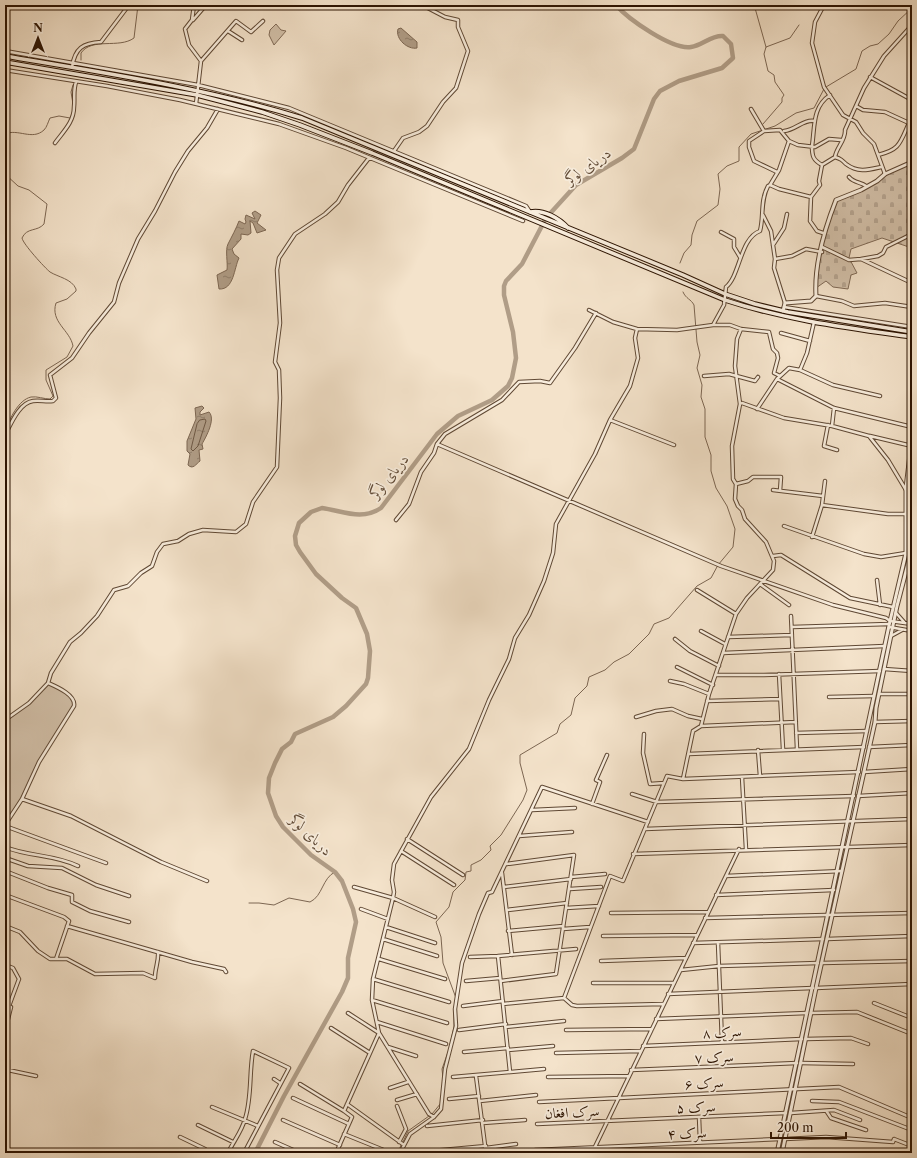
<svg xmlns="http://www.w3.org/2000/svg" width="917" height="1158" font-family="'Libre Caslon Text',Amiri,serif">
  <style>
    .green { fill: #d2c0a9; stroke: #806a56 }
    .cemetery { fill: url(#cemetery-stones); stroke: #806a56 }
    .water { fill: url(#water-ripples); stroke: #7c6652 }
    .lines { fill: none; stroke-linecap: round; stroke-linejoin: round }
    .shore { stroke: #6e5844; stroke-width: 1 }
    .stream { stroke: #7c6652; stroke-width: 1 }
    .river { stroke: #b09d87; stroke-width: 4.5 }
    .minor-casing { stroke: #5f4834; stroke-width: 4.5 }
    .tertiary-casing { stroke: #5f4834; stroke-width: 5 }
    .secondary-casing { stroke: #2d1402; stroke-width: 5.5 }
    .minor { stroke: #f8eddd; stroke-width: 2.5 }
    .tertiary { stroke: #f8eddd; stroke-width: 3 }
    .secondary { stroke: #f8eddd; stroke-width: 3.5 }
    .labels { text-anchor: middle; stroke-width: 3.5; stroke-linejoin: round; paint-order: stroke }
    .street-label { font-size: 14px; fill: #2d1402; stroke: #f8eddd }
    .water-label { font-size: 15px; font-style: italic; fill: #614b37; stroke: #f8eddd }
  </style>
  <defs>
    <pattern id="cemetery-stones" width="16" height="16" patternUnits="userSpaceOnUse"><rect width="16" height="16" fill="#d2c0a9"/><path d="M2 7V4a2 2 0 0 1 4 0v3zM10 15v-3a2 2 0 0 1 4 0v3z" fill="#b5a490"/></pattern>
    <pattern id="water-ripples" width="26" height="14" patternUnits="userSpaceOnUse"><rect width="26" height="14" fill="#b09d87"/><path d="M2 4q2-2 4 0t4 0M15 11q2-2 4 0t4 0" fill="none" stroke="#907f6c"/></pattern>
  </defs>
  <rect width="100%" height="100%" fill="#f4e3cb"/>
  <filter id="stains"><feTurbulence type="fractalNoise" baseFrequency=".005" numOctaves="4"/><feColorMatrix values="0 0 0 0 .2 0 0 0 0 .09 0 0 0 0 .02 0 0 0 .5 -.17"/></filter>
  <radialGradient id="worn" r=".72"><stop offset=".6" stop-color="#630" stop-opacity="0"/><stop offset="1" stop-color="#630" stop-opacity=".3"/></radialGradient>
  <!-- green -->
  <path class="green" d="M276 24 281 30 286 31 274 45 269 35 270 30Z
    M48 683 68 694 75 703 39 762 22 799 5 825V720L29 703Z"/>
  <!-- cemetery -->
  <path class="cemetery" d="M912 162V248L882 238 851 249 849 258 857 273 851 275 848 289 833 287 826 281 816 288 822 242 836 200C863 189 885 174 912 162Z"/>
  <!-- water -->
  <path class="water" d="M401 28 417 42V48C408 50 395 39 398 29Z
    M255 211 261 215 257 223 266 230 257 233 253 223 250 221 251 233 248 235 241 234V239L232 249 234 254 239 258C234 268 234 290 219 289L217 275 227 270C228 263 225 250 228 244 232 236 236 229 239 221L245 224 246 222 245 219 246 215 255 219 252 213Z
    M202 406 204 408 200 412V415L209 412C216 419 206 437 202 444L203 449 199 450 200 461C196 464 193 470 188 465L190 454 187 451V441L196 419 195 408Z"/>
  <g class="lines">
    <!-- shore -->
    <path class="shore" d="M200 420 205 419 206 421 198 446 193 451 191 449 197 424Z"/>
    <!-- stream -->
    <path class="stream" d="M755 8 766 47
      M81 60V53C92 37 119 49 134 38L138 5
      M826 87 856 69 862 51 870 46 878 44 889 34 898 21 912 8
      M73 104 71 92 73 85
      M763 124 782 102V98L784 95 775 82 774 75 768 71 764 54 766 47 790 38 799 25
      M5 134C18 128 32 141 44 130 47 127 48 122 50 118L59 116 70 118
      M5 174 18 186 29 190 47 204 44 224C37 232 27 227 22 238 23 244 45 268 50 272 58 277 72 279 76 289V291L67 299 56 303C50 322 70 330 73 346L67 357 46 370V380L53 396 50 399C44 399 37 396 31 397 18 400 10 419 5 430
      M680 263 684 253 691 245 692 235 697 221 718 205 720 189 718 174 727 166 739 161V147L751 134 775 126 796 113 814 108 824 89
      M249 903H259L274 905 289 898 310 902C323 896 322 878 335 872
      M456 998 443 963 441 937 436 922 449 907 453 892 465 880 466 872 471 871V865L481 860 491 850 490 846 501 835 523 800 527 790 520 763V755L557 733 560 724 571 715 575 698 587 686 589 677 605 670 614 662 629 654 649 634 654 624 669 618 697 586 711 578 718 565 733 547 735 529 727 506 716 488 711 471V455L705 437V409L701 397 702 385 697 368 700 355 697 342 694 305C691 299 686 299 683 292
      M449 1049 454 1027V1007
      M443 1078 442 1069 448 1052
      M441 1099 443 1081
      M432 1114 441 1103
      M403 1142 408 1131 429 1116
      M398 1153 401 1145"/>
    <!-- river -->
    <path class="river" d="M255 1153 284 1096 342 992 348 978V958L356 922 353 909 342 881 335 872 311 855 283 827 276 816 268 793 269 778 275 763 282 749 291 742 295 734 333 717 346 706 366 684 368 678 370 651 367 634 356 608 342 598 316 574 300 552 296 545 295 536 299 523 311 512 322 508C343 511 362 521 381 508L437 434 458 416 492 400 508 386 512 378 516 358 513 332 504 295V286L506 281 522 264 546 218 576 185 622 158 634 149 654 99 660 91 679 81 722 68 733 58 731 44 723 36C711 35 703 45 691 47 672 50 628 19 616 5"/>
    <defs>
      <path id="minor" d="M194 5 192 20 185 29 189 45 201 61 196 104
        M287 5 288 7 289 5
        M824 5 815 22 812 43 824 87 843 115 856 122 863 133 874 144 885 174
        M193 20 206 5
        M228 31 242 40
        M5 51 198 85 289 108 526 206 530 212
        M201 61 236 21 251 32 263 21
        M72 67C75 48 83 43 101 42L129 5
        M5 70 107 86 180 100 279 124 346 148 523 221
        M870 77 912 100
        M856 106 863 110 885 112 909 123H912
        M751 109 764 131
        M784 131C796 130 803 119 815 121
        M55 143C63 132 74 122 74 107 75 98 73 91 76 82
        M812 146C812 156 813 160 822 165L819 181 820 185 811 197 810 221 817 231 823 233
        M812 146C815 127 812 107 830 95
        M394 151 403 138 419 132 427 126 443 102 456 88 468 51 458 27V20L445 17 422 5
        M878 155C900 150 900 143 909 123
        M835 157C836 148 846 140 845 130L864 88 884 56 912 25
        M822 165 835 157C841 159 842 160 846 164 858 173 868 170 881 167
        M777 172 754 161 749 147V141L764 131 780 130 789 141 798 145 815 147 829 139 841 140
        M849 177C854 183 861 182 866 186
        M770 185 779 170 789 141
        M763 215 771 231 775 259 774 268 785 303
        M721 232 734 239V247L740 257
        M773 245 784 228 787 214
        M822 247 849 260 861 259 912 283
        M775 259 792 256 806 249 822 252
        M861 259 878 256 883 253 886 247 912 234
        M816 296 842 301 854 306 885 303 912 307
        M784 307 912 327
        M589 310 613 322 637 329 677 330 713 325H730L741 329 769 332 773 349 777 353 778 358 774 373 780 376
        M713 325 724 305 726 287C740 276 740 238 760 231 764 216 760 201 768 186L770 185 779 189 811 197
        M781 333 810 341
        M800 370 807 353 814 322
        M704 376 729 374 755 381 758 377
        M777 379 834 408 912 427
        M740 404 742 403 784 418 832 426 869 436 888 460 906 490
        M757 409 777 379 789 368 800 370 833 385 880 396
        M610 420 674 445
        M828 425 824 446 837 450
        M832 426 834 408
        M5 435C11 424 19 403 33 401 40 400 46 402 53 401L56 398 50 375 72 358 89 333 114 302 119 283 138 239 155 211 175 172 188 151 207 128 218 109
        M870 436 912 446
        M437 444 721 566 833 605 886 618 890 621 912 624
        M736 484 748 481 753 477H781L780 491
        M773 490 823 496
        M822 505 825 481
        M396 520 409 504 421 472 434 453 437 444 445 434 502 400 519 382 540 381 550 383 575 348 596 313
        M784 526 864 554 881 557 912 552
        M812 537 822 505 888 514H912
        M773 556 781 555 850 598 893 607
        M877 580 880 605
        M760 584 789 605
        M697 590 736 614
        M896 613 904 622
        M791 616 797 749
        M792 627 889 624
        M889 627 912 631
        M701 631 725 644
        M891 636 902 630
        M728 637 792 635
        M675 639 690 651 719 666
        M723 653 885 646
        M677 667 713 685
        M884 669 912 671
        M779 674 783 749
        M717 675H764L880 671
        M670 681 684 684 709 694
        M879 694H912
        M829 697 874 696
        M707 701 780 699
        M636 717 656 711 672 709 688 716 702 719
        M5 720 29 703 48 683 51 673 70 642 81 633 97 616 114 590 128 586 141 573 152 566 157 552 163 544 178 541 189 534 203 530 236 532 246 524 253 502 277 467 280 398 279 370 275 362 280 323 277 270 279 258 295 234 325 214 338 202 348 185 369 158
        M875 722 912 721
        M701 726 796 722
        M796 733 867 731
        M644 734 643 753 650 784 664 783
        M869 747 912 745
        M758 750 760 776
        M689 754 864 747
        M864 772 912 769
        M742 777 746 849
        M683 779 859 772
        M632 794 657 802 854 796
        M858 796 912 793
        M22 799 71 816 161 862 207 881
        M592 804 600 782 596 780 607 755
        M532 810 575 808
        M5 825 22 799 39 762 74 706C76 695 57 687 48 683
        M5 826 106 863
        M645 829 912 819
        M519 836 572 832
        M407 839 463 875
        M5 847C29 857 53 854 78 866
        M401 851 454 885
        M633 854 912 845
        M5 858 28 866 62 868 96 885 129 896
        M5 871 48 888 72 895V902L90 911 129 922
        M502 873 512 955
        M726 876 842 871
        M571 877 605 874
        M354 887 393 898 435 917
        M504 887 571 879
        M570 889 601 887
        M5 895 64 917 69 921 56 959
        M716 895 834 890
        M566 908 599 906
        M361 909 388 919
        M507 910 567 903
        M611 913 708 912
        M705 918 912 913
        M5 926 20 932 38 951 50 959H67L95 974 143 973 155 978
        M67 926 192 962 224 969 226 972
        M386 927 435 943
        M563 929 590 927
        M508 931 563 926
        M603 936 697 935
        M383 939 437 956
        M827 939 912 936
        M693 943 823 939
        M718 943 722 1042
        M470 957 498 956
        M379 959 445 979
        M601 961 686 958
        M822 963 912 961
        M5 965 13 968 19 979 9 1006 11 1007 7 1023V1037
        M681 970 719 966 818 963
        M155 977C155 968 159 961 158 952
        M373 979 449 1002
        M466 981 500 978
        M501 981 556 974 574 855 507 864
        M593 983H674
        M816 988 912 984
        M668 994 813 988
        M564 998 610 876 623 881 667 776 683 779 693 731 701 726 709 694 736 614 747 598 773 570 774 561 766 542 745 519 742 510 738 506 735 499 736 484 733 479 732 446 740 404 735 366 737 339 741 329
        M372 1000 447 1023
        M874 1003 912 1018
        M503 1004 564 998 572 1005 577 1006 663 1004
        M463 1006 503 1001
        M811 1013 857 1012 912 1034
        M656 1019 807 1013
        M377 1022 446 1044
        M506 1027 564 1021
        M331 1028 370 1053
        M459 1030 506 1024
        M566 1030 652 1029
        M806 1039 851 1038 868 1044
        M643 1046 802 1039
        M388 1047 416 1056
        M508 1050 553 1046
        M464 1052 508 1048
        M556 1053 640 1051
        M5 1060H8V1070L36 1076
        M801 1063 853 1064
        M631 1070 797 1063
        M510 1072 498 956 576 949
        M476 1076 486 1153
        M453 1077 544 1069
        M548 1077 629 1076
        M274 1079 280 1083
        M300 1084 344 1111
        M390 1088 408 1082
        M293 1098 349 1124
        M449 1099 479 1096
        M397 1100 417 1094
        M480 1101 536 1095
        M812 1101 839 1102 912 1130
        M539 1102 839 1087 912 1118
        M347 1104 404 1145
        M397 1106 406 1129 399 1142
        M212 1107 258 1126
        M827 1112 831 1118 866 1130
        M791 1113 834 1110 860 1120
        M434 1117 429 1114 379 1033 372 1000 373 979 393 898 394 892 392 880 394 864 431 797 469 749 489 700 509 659 515 638 529 615 544 581 553 553 556 524 595 454 610 420 630 386 638 358 635 338 637 329
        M699 1117 700 1142
        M283 1120 340 1145
        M483 1123 525 1120
        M537 1124 786 1113
        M198 1125 233 1142
        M427 1126 483 1120
        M344 1134 391 1153
        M180 1137 205 1149 203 1153
        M785 1139 826 1137 893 1142 894 1139 912 1146
        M275 1142 300 1153
        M486 1148 516 1144
        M535 1150 780 1139
        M228 1153C233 1142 242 1131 245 1119 252 1098 249 1073 253 1051L289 1068 244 1153
        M336 1153 352 1117 344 1111 379 1033 348 1013
        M400 1153 410 1134 434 1117 441 1109 445 1069 456 1026 455 1009 462 963 479 914 488 893 492 892 542 787 648 822
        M410 1153 486 1146
        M592 1153 739 849"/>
      <path id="tertiary" d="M783 311 785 303 811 301 816 296C814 264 825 228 836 200L861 190 877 181 885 174 912 162
        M912 480V503
        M777 1153 890 621 906 553V488L912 438
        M782 1153 816 988 875 722 876 708 897 606 911 552 912 533"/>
      <path id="secondary" d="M5 56C105 73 205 88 302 118L683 275 725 294 755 304 788 312 912 332
        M5 62 197 95 262 112 300 125 372 153 725 300C785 320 849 328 912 337
        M530 212C543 209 559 218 568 228"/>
    </defs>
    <!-- minor casing -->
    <use href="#minor" class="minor-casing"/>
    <!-- tertiary casing -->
    <use href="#tertiary" class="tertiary-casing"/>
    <!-- secondary casing -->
    <use href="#secondary" class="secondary-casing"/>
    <!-- minor -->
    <use href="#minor" class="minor"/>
    <!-- tertiary -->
    <use href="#tertiary" class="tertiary"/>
    <!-- secondary -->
    <use href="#secondary" class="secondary"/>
  </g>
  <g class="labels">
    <!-- street labels -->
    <g class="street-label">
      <text transform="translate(722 1032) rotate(-3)" y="5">سرک ۸</text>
      <text transform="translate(714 1057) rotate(-2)" y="5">سرک ۷</text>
      <text transform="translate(704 1083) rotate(-3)" y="5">سرک ۶</text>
      <text transform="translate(696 1107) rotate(-2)" y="5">سرک ۵</text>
      <text transform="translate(572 1112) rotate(-3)" y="5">سرک افغان</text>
      <text transform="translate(687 1133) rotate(-2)" y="5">سرک ۴</text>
    </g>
    <!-- water labels -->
    <g class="water-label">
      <text transform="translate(588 166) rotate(-35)" y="5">دریای لوگر</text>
      <text transform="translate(389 476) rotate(-50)" y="5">دریای لوگر</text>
      <text transform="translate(311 835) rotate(44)" y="5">دریای لوگر</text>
    </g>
  </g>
  <!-- margin -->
  <rect width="917" height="1158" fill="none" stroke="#f4e3cb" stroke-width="20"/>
  <rect x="6" y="6" width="905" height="1146" fill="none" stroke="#2d1402" stroke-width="2"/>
  <rect x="10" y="10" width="897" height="1138" fill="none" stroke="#2d1402"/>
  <!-- north arrow -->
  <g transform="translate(38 38)" stroke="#f8eddd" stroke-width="3" paint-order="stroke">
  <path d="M0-3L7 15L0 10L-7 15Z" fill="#2d1402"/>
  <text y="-6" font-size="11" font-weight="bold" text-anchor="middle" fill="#2d1402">N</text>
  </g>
  <!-- scale -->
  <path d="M771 1132v6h75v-6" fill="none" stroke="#2d1402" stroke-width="2"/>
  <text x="777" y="1132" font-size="12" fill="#2d1402" stroke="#f8eddd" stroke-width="3" paint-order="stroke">200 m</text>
  <rect width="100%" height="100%" filter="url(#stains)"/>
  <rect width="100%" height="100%" fill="url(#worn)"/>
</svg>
